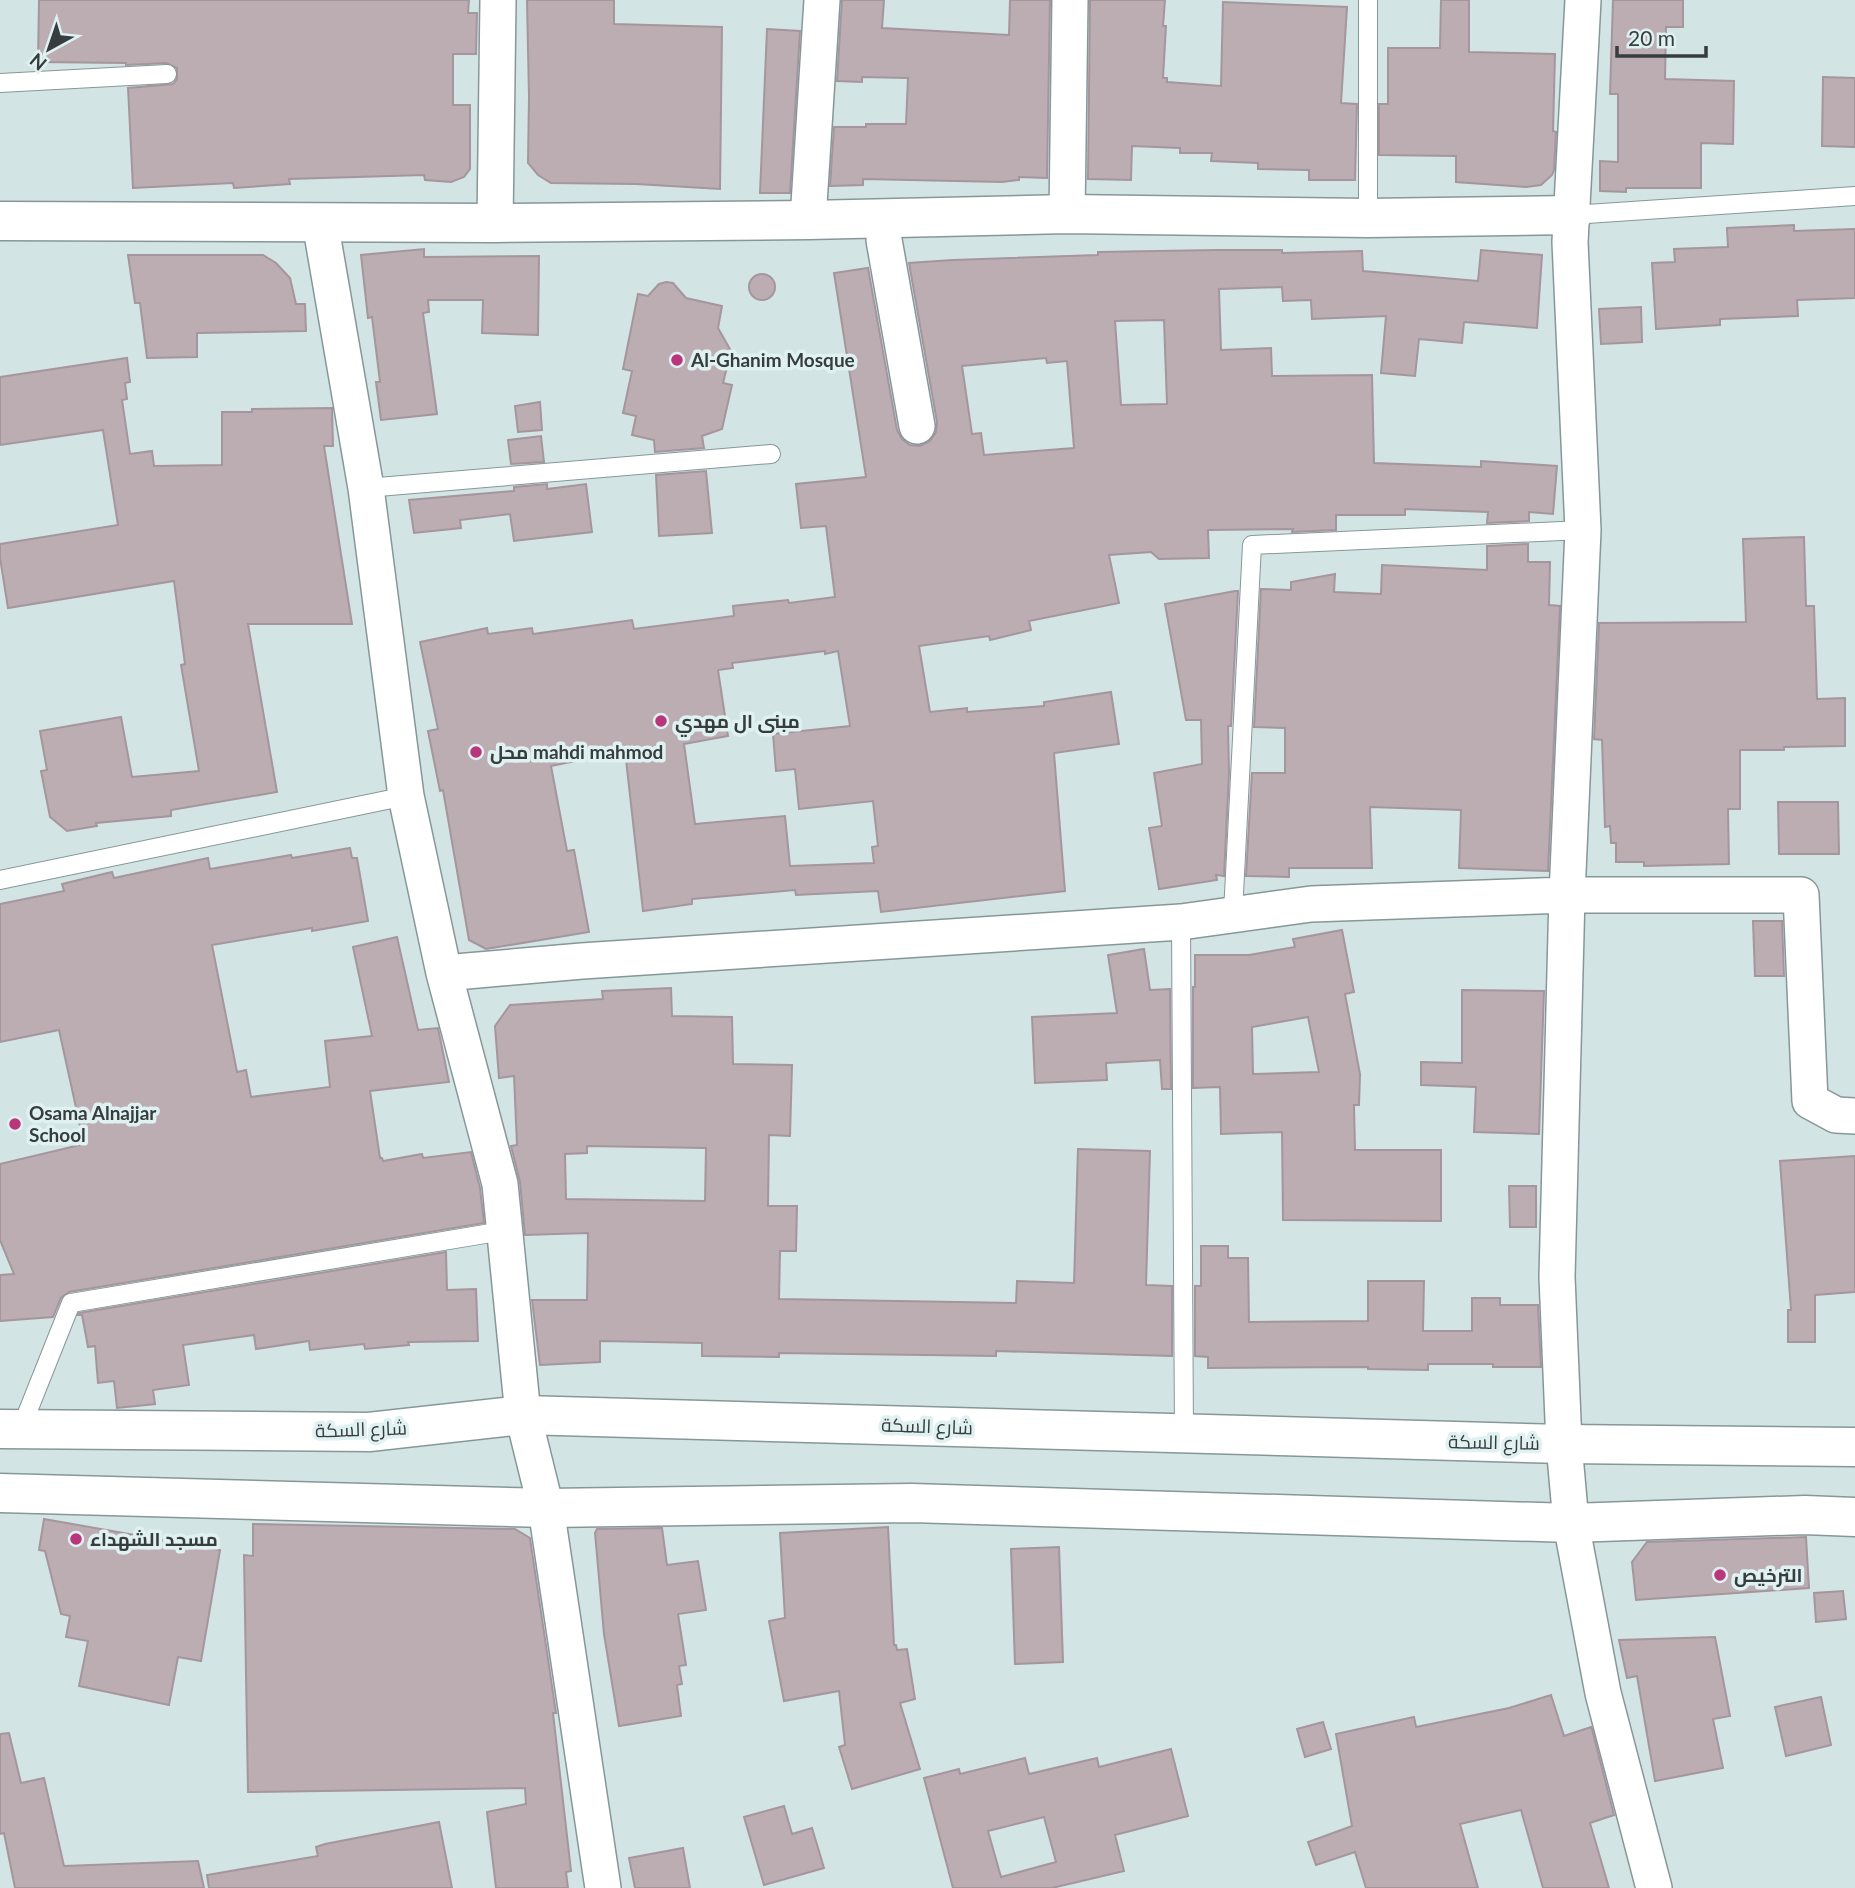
<svg xmlns="http://www.w3.org/2000/svg" width="1855" height="1888" font-family="Lato,Cairo,sans-serif">
  <style>
    .building { fill: #bbadb2; stroke: #a4969c; stroke-width: 2; fill-rule: evenodd }
    .lines { fill: none; stroke-linecap: round; stroke-linejoin: round }
    .service-casing { stroke: #879798; stroke-width: 20 }
    .minor-casing { stroke: #879798; stroke-width: 38 }
    .tertiary-casing { stroke: #879798; stroke-width: 41 }
    .secondary-casing { stroke: #879798; stroke-width: 41 }
    .service { stroke: #fff; stroke-width: 18 }
    .minor { stroke: #fff; stroke-width: 35 }
    .tertiary { stroke: #fff; stroke-width: 38 }
    .secondary { stroke: #fff; stroke-width: 38 }
    .poi-dot { fill: #b9367d; stroke: #e0f1f2; stroke-width: 2.5 }
    .labels { text-anchor: middle; stroke-width: 7; stroke-linejoin: round; paint-order: stroke }
    .poi-label { font-size: 19px; font-weight: bold; fill: #373d3e; stroke: #e0f1f2; text-anchor: start }
    .street-label { font-size: 19px; fill: #373d3e; stroke: #e0f1f2 }
  </style>
  <rect width="100%" height="100%" fill="#d3e4e5"/>
  <!-- building -->
  <path class="building" d="M39 0H469L468 13H477L476 54H453V105H470V169L464 177 451 182 425 180 424 175 289 179 290 184 234 188 233 183 133 188 128 88 173 84 177 79V68L166 63 126 65V63L38 62Z
    M527 0H614V24L722 27 720 189 636 184 551 183 538 175 528 163 529 97Z
    M842 0H884L882 28 1009 35 1010 0H1050L1047 178 1019 177V180L1002 182 863 179V185L830 186 834 127H866V124H906L908 78 862 77V82L837 81Z
    M1090 0H1165L1163 26H1166L1163 78H1167V82L1221 86 1223 2 1347 7 1341 103 1357 104 1355 180H1309V170L1258 169V163L1211 161 1212 153H1180V148L1132 146 1131 180 1088 179Z
    M1441 0H1469V52L1555 54 1553 131 1556 132 1554 170 1552 175 1541 185 1526 187 1456 182V156L1379 155V104H1388V48H1440Z
    M1613 0H1683V27H1666L1665 79 1734 81 1733 144 1701 143V188H1626V192L1600 191V161L1618 162V94H1610Z
    M767 29 800 31 790 193H760Z
    M1823 77 1855 78V147L1822 146Z
    M1794 225V231L1855 229V298L1797 300 1798 316 1720 319V325L1656 329 1652 263 1675 262 1674 249 1728 247 1727 228Z
    M424 249V257L539 256 538 335 482 333 483 300H428L429 312 423 313 437 414 381 420 376 382H380L372 317 368 318 361 255Z
    M1218 250H1282V253L1362 251 1363 271 1478 281 1481 250 1542 255 1537 328 1464 322 1462 343 1419 339 1415 376 1381 373 1386 316 1312 319 1311 300 1283 301 1282 287 1219 289 1221 350 1271 348 1272 376 1372 375 1374 463 1481 467V461L1557 466 1553 514 1529 512V521L1487 523 1488 512 1405 509V515H1336V530L1292 532 1293 529 1208 530 1209 558 1159 559 1151 552 1109 555 1119 603 1029 621 1031 630 990 640 989 636 919 646 930 712 967 708V712L1044 706V702L1111 692 1119 744 1054 753 1065 891 881 912 878 891 796 895 795 890 692 899V904L643 911 625 751 551 766 567 851 574 850 589 932 486 949 469 940 443 790 440 791 428 731 438 729 420 642 487 628 488 634 532 628 533 634 632 620 634 629 734 616 733 606 788 600 789 603 835 597 826 526 801 528 796 484 866 477 834 273 868 268 897 430 902 439 910 445 920 446 930 441 936 432 937 422 909 263 953 260 1098 255V252ZM1164 320 1167 404 1121 405 1115 321ZM1046 358 1047 363 1067 361 1074 448 984 455 981 433 972 434 962 366ZM825 651V654L838 651 850 726 773 734 776 771 795 769 799 809 873 801 878 846 872 847 874 863 790 866 785 816 695 824 684 744 728 736 718 670 733 668 732 663Z
    M128 255H263L276 263 290 278 296 304H305L306 331 197 333V357L147 358 140 303H135Z
    M749 287a13 13 0 1 1 26 0a13 13 0 1 1-26 0Z
    M666 282 673 283 686 298 722 306 718 328 731 351 723 383 732 385 722 429 702 436 704 448 655 452 654 440 632 435 636 416 623 413 632 371 623 369 638 294 648 296 659 284Z
    M1641 307 1642 342 1601 344 1599 309Z
    M127 358 130 382 125 383 127 399 122 400 130 454 152 451 154 466 222 465V412H252V409L332 408 333 446H324L352 624H248L277 792 171 810V816L96 823 97 826 67 831 50 817 41 771 47 770 40 731 121 717 132 777 199 771 181 665 185 664 174 581 8 608 0 558V544L118 525 103 430 0 445V377Z
    M540 402 542 430 518 432 515 406Z
    M541 436 544 462 511 464 508 440Z
    M706 471 712 533 659 536 656 475Z
    M547 484V489L586 484 592 532 514 541 510 514 460 520 461 528 414 533 409 500 514 491V487Z
    M1804 537 1806 606H1814L1817 699 1845 698V746L1784 747V750H1740V809H1728L1729 864 1644 866V862H1616V843H1611L1610 826 1605 827 1602 740 1594 739 1599 623 1746 622 1743 539Z
    M1528 544V562H1550L1549 605 1560 606 1548 871 1459 868 1461 810 1370 807 1372 868H1289V877L1246 876 1252 773H1285V728L1254 727 1261 589 1291 590V582L1335 574 1334 592 1381 594 1382 565 1487 570V546Z
    M1235 591H1238L1231 726H1228L1229 773 1224 876 1216 875 1217 880 1159 889 1149 828 1162 826 1154 773 1202 764 1201 720H1186L1165 604Z
    M1778 802H1838L1839 854H1779Z
    M350 848 352 858H357L368 921 312 931V928L212 945 237 1072 246 1070 251 1097 330 1087 325 1041 372 1036 353 947 397 937 418 1030 438 1028 449 1082 370 1091 380 1158H382L383 1161 422 1154 423 1158 471 1152 480 1188 484 1223 69 1292 61 1298 53 1317 0 1321V1275L14 1274 0 1240V1164L84 1144 59 1030 0 1042V904L64 891 62 884 112 872 114 878 208 858 210 869 291 855 292 858Z
    M1753 921H1782L1784 976H1755Z
    M1342 930 1354 992 1345 994 1360 1074 1359 1105H1354L1355 1150H1441V1221L1283 1220 1282 1132 1221 1134 1220 1087 1193 1088V987H1195V955H1249L1295 947 1293 939ZM1308 1017 1319 1072 1253 1074 1252 1027Z
    M1144 949 1150 990 1170 989 1171 1089H1162L1160 1060 1106 1063 1107 1080 1035 1083 1032 1017 1117 1013 1108 955Z
    M671 988 672 1016 732 1017 733 1064 792 1065 790 1136 769 1135 768 1206H797L796 1251H780L779 1299 1016 1303 1017 1281 1074 1283 1078 1149 1150 1151 1146 1285 1172 1286V1356L996 1351V1356L779 1353V1357L702 1356V1343L600 1341V1362L540 1365 532 1300H587L588 1233 525 1235 520 1182 511 1146 517 1145 514 1076 499 1078 495 1026 510 1005 603 999 602 991ZM587 1146 706 1148 705 1201 566 1199 565 1154 587 1153Z
    M1462 990 1544 991 1539 1134 1474 1132 1476 1087 1421 1085V1062L1462 1063Z
    M1855 1156V1292L1815 1295V1342H1788V1310H1791L1780 1161Z
    M1509 1186H1536V1227H1510Z
    M1201 1246H1228V1258H1248L1249 1322 1368 1321V1281H1424L1423 1331H1472V1298H1500V1305H1538L1541 1367H1493V1364H1428V1370L1368 1369V1367L1208 1368V1357L1195 1356V1286H1201Z
    M446 1252 447 1290 476 1289 478 1341 408 1342 409 1345 365 1349 364 1344 310 1350 309 1341 256 1349 254 1335 183 1345 189 1385 153 1390 155 1404 117 1408 114 1381 98 1383 95 1346 88 1347 82 1315H78L79 1313Z
    M44 1519 220 1550 201 1661 178 1657 169 1705 79 1686 88 1641 66 1637 70 1616 61 1614 45 1551 39 1550Z
    M253 1524 515 1529 530 1538 556 1713H553L571 1871 566 1872 568 1888H496L487 1812 526 1804 525 1788 248 1792 244 1555 253 1556Z
    M888 1527 894 1645H896L897 1650 907 1649 915 1699 900 1703 920 1769 852 1789 839 1747 845 1745 839 1691 784 1701 769 1621 785 1618 780 1533Z
    M662 1528 667 1565 698 1561 706 1610 678 1614 686 1665 679 1666 682 1684 677 1685 681 1716 619 1726 604 1634 595 1533 597 1529Z
    M1806 1537 1809 1588 1636 1600 1632 1562 1647 1542Z
    M1059 1547 1063 1662 1015 1664 1011 1549Z
    M1843 1591 1846 1619 1816 1622 1814 1593Z
    M1715 1637 1730 1716 1713 1719 1723 1768 1655 1781 1637 1676 1627 1678 1619 1640Z
    M1551 1695 1564 1736 1591 1727 1592 1729 1614 1815 1590 1823 1609 1888H1543L1521 1810 1460 1824 1478 1888H1366L1355 1852 1316 1865 1308 1842 1352 1826 1336 1734 1414 1717 1416 1727 1509 1708Z
    M1821 1697 1831 1745 1786 1756 1775 1707Z
    M1323 1722 1331 1749 1305 1757 1297 1729Z
    M9 1733 21 1783 44 1778 64 1866 198 1861 204 1888H15L4 1833 0 1834V1734Z
    M1171 1749 1188 1816 1115 1835 1124 1871 1052 1888H953L924 1778 959 1769 960 1774 1025 1758 1029 1774 1097 1758 1099 1767ZM1044 1817 1056 1862 1001 1877 988 1831Z
    M784 1806 792 1834 812 1828 824 1868 764 1885 744 1817Z
    M439 1822 452 1888H209L207 1875 318 1856 316 1847 325 1844Z
    M683 1848 690 1888H635L629 1858Z"/>
  <g class="lines">
    <defs>
      <path id="service" d="M1368 0V218
        M0 83 167 74
        M1572 215 1855 196
        M366 488 771 454
        M0 880 406 796
        M1233 913 1252 545 1583 530
        M1181 922 1184 1434
        M20 1431 71 1303 503 1231"/>
      <path id="minor" d="M1583 0 1570 242 1583 530 1567 895 1557 1277 1564 1444 1571 1523 1603 1693 1654 1888
        M1067 214 1070 0
        M808 220 822 0
        M320 222 366 488 406 796 444 973 500 1184 523 1415 546 1508 603 1888
        M495 223 498 0
        M884 240 917 426
        M444 973 582 961 1181 922 1311 904 1567 895H1801L1810 1101 1836 1115 1855 1116"/>
      <path id="tertiary" d="M0 221 495 223 808 220 1067 214 1368 218 1572 215"/>
      <path id="secondary" d="M0 1429 369 1432 523 1415 1564 1444 1855 1447
        M0 1493 546 1508 911 1503 1571 1523 1805 1515 1855 1517"/>
    </defs>
    <!-- service casing -->
    <use href="#service" class="service-casing"/>
    <!-- minor casing -->
    <use href="#minor" class="minor-casing"/>
    <!-- tertiary casing -->
    <use href="#tertiary" class="tertiary-casing"/>
    <!-- secondary casing -->
    <use href="#secondary" class="secondary-casing"/>
    <!-- service -->
    <use href="#service" class="service"/>
    <!-- minor -->
    <use href="#minor" class="minor"/>
    <!-- tertiary -->
    <use href="#tertiary" class="tertiary"/>
    <!-- secondary -->
    <use href="#secondary" class="secondary"/>
  </g>
  <!-- markers -->
  <g class="poi-dot">
    <circle cx="677" cy="360" r="7"/>
    <circle cx="661" cy="721" r="7"/>
    <circle cx="476" cy="752" r="7"/>
    <circle cx="15" cy="1124" r="7"/>
    <circle cx="76" cy="1539" r="7"/>
    <circle cx="1720" cy="1575" r="7"/>
  </g>
  <g class="labels">
    <!-- poi labels -->
    <g class="poi-label">
      <text x="691" y="367">Al-Ghanim Mosque</text>
      <text x="675" y="728">مبنى ال مهدي</text>
      <text x="490" y="759">محل mahdi mahmod</text>
      <text x="29" y="1120">Osama Alnajjar<tspan x="29" dy="22">School</tspan></text>
      <text x="90" y="1546">مسجد الشهداء</text>
      <text x="1734" y="1582">الترخيص</text>
    </g>
    <!-- street labels -->
    <g class="street-label">
      <text transform="translate(927 1426) rotate(2)" y="7">شارع السكة</text>
      <text transform="translate(361 1429) rotate(-2)" y="7">شارع السكة</text>
      <text transform="translate(1494 1442) rotate(1)" y="7">شارع السكة</text>
    </g>
  </g>
  <!-- north arrow -->
  <g transform="translate(49 49) rotate(220)" stroke="#e0f1f2" stroke-width="5" paint-order="stroke">
  <path d="M0-5L12 26L0 18L-12 26Z" fill="#373d3e"/>
  <text y="-10" font-size="19" font-weight="bold" text-anchor="middle" fill="#373d3e">N</text>
  </g>
  <!-- scale -->
  <path d="M1617 46v10h89v-10" fill="none" stroke="#373d3e" stroke-width="3.5"/>
  <text x="1628" y="46" font-size="21" fill="#373d3e" stroke="#e0f1f2" stroke-width="5" paint-order="stroke">20 m</text>
</svg>
